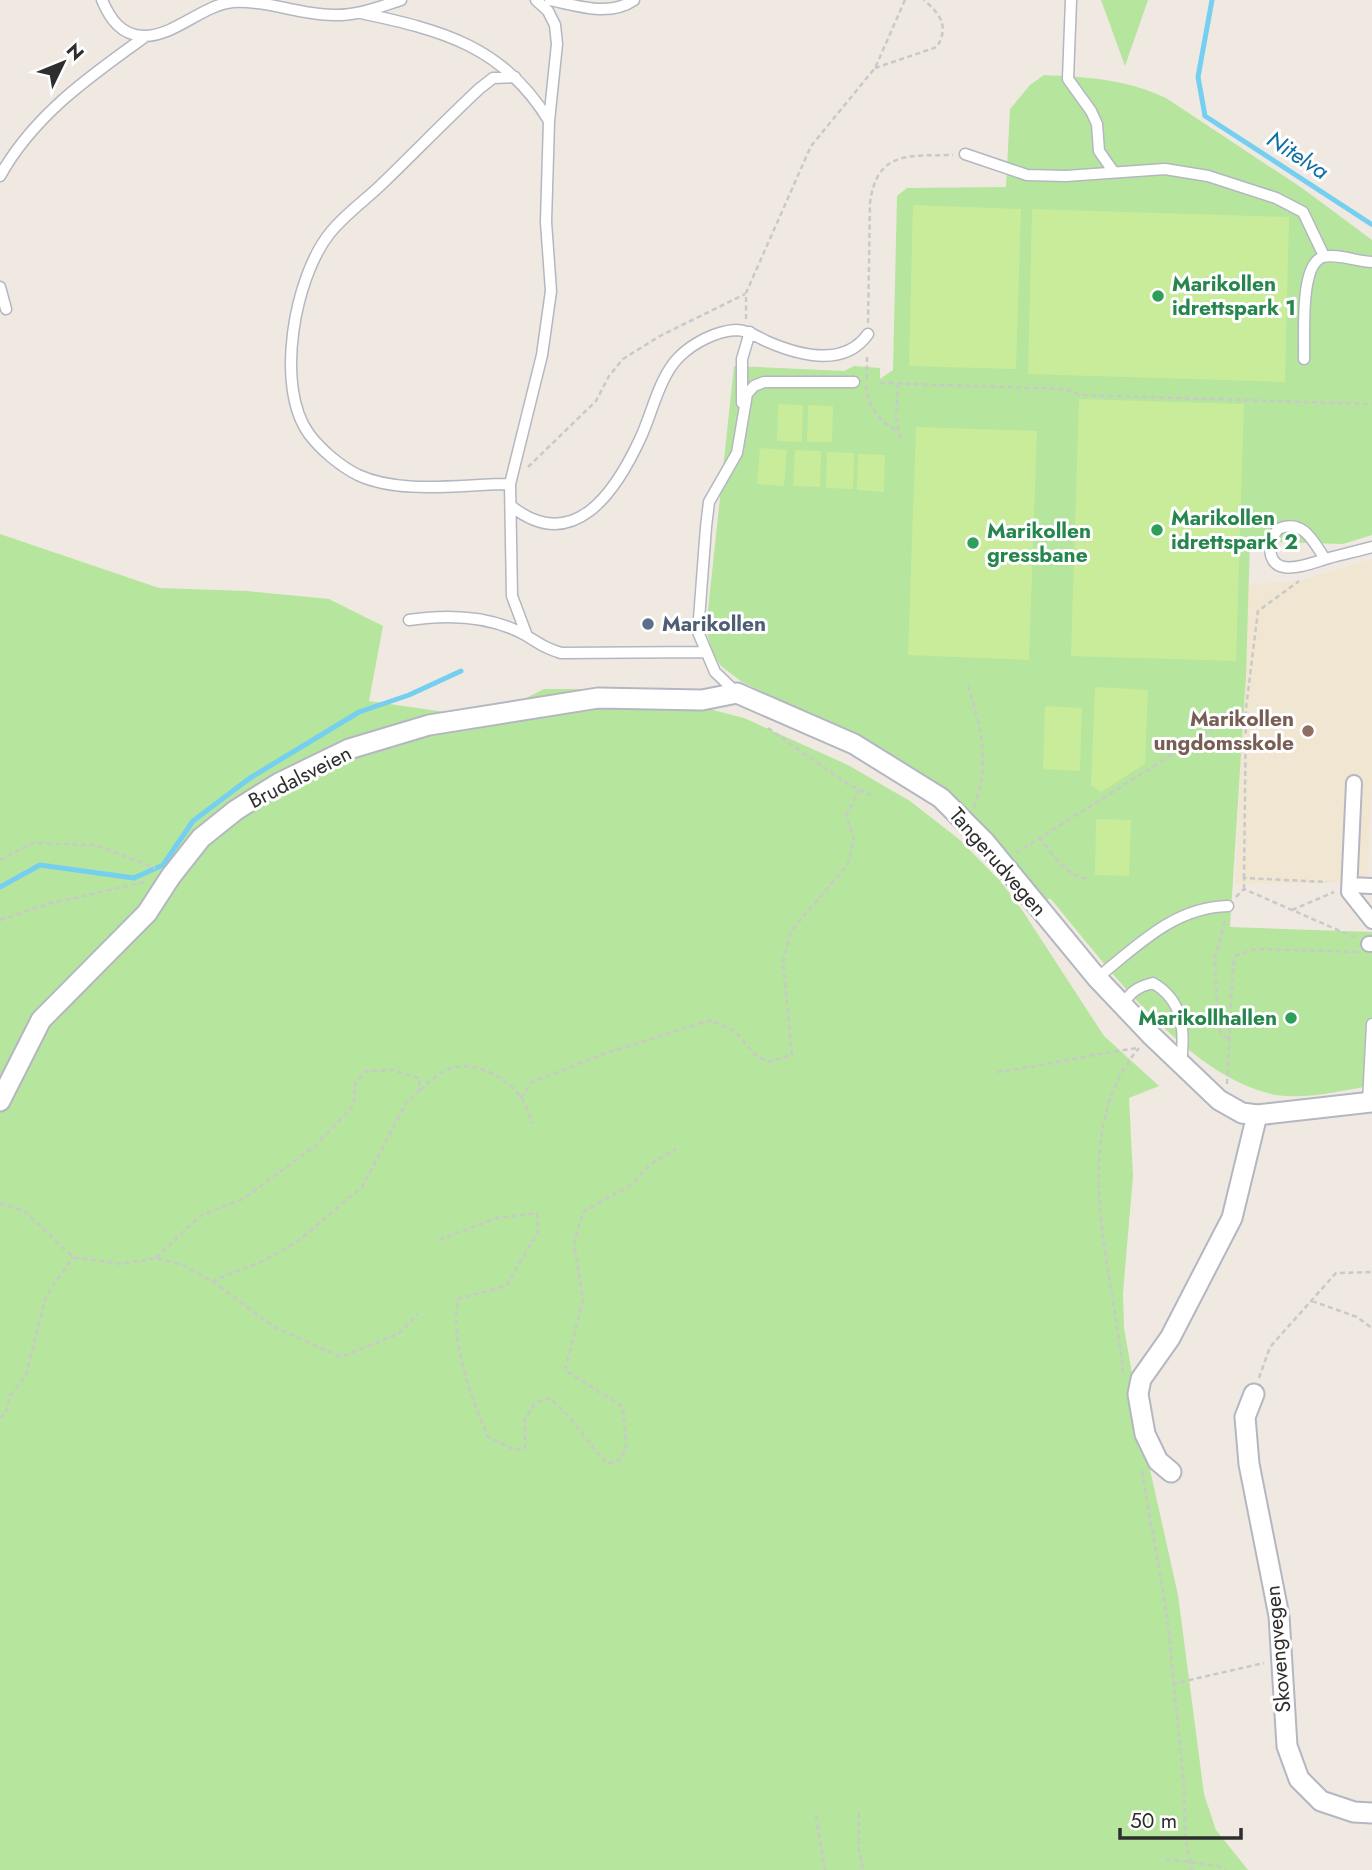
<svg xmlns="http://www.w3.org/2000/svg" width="1372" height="1870" font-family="Jost,sans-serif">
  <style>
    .education { fill: #f0e6d1 }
    .green { fill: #b6e59e }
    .pitch { fill: #c9ec9a }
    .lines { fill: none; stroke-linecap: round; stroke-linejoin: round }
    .stream { stroke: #75cff0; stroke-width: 5 }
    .service-casing { stroke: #b4b7c1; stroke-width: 13 }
    .pedestrian-casing { stroke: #b4b7c1; stroke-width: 18 }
    .minor-casing { stroke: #b4b7c1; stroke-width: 23 }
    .path { stroke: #c9c9c9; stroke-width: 2.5; stroke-dasharray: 5 3.5; stroke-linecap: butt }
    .service { stroke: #fff; stroke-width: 10 }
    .pedestrian { stroke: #fff; stroke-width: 14 }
    .minor { stroke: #fff; stroke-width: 19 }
    .leisure-dot { fill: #2e9e5b; stroke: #fff; stroke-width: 2.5 }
    .service-dot { fill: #5c6f8a; stroke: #fff; stroke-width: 2.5 }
    .education-dot { fill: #8d6e63; stroke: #fff; stroke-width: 2.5 }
    .labels { text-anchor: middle; stroke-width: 6; stroke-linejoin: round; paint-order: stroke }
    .leisure-label { font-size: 21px; font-weight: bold; fill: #27864d; stroke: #fff; text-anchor: start }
    .service-label { font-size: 21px; font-weight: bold; fill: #4e5e75; stroke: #fff; text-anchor: start }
    .education-label { font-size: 21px; font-weight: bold; fill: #785e54; stroke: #fff; text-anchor: end }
    .street-label { font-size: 21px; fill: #2e2e2e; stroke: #fff }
    .water-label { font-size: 23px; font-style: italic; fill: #0d6fa3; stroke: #fff }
  </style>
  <rect width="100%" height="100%" fill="#efe9e1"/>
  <!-- education -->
  <path class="education" d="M1372 559V787L1367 882 1235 884 1249 584 1296 582Z"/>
  <!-- green -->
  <path class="green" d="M1101 0H1148L1125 66Z
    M1044 75C1088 77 1126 79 1166 98L1302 188 1372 240V535L1343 544 1250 541 1246 675 1230 927 1372 932V1086C1342 1090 1306 1100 1276 1095 1188 1078 1106 965 1050 898L1044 903 857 736 742 682 721 666 712 652 706 629 734 366 844 371 854 366 880 368V379L893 370 897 196 907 188 1006 187 1010 109 1030 85Z
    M0 534 159 588 247 591 329 599 383 626 369 701 486 718 544 689H631L744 718 848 765 910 801 960 840 1001 882 1024 913 1104 1036 1159 1086 1129 1098 1133 1176 1123 1293 1124 1328 1145 1447 1178 1595 1204 1794 1216 1830 1248 1870H0Z"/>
  <!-- pitch -->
  <path class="pitch" d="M913 205 1021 209 1016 369 909 366Z
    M1032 209 1289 217 1285 382 1028 374Z
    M1079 399 1244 404 1236 661 1071 656Z
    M778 404 803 405 802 442 777 441Z
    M808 405 833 406 832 442H807Z
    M916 427 1037 431 1029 660 908 655Z
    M760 448 787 450 784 486 757 484Z
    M795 450 821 451 820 487 793 486Z
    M827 452 854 453 853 489 826 488Z
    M858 454 885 455 884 492 857 490Z
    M1095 687 1148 690 1145 764 1101 792 1091 785Z
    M1045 706 1082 708 1080 771 1043 769Z
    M1096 819 1131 820 1129 876 1095 875Z"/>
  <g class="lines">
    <!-- stream -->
    <path class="stream" d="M1212 0 1198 77 1205 116 1371 224
      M0 887 40 865 134 878 163 865 193 821 250 778 359 712 409 695 461 671"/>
    <defs>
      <path id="service" d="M102 0C110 19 121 35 143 36 174 37 202 5 233 2 268 0 299 15 333 15 357 16 379 7 401 0
        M550 0C578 6 609 17 634 0
        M1071 0 1068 79 1091 111 1097 124 1099 151 1113 171
        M361 13C441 30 504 46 549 121
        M965 154 1027 175 1066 176 1165 169 1208 176 1276 198 1303 212 1324 256
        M0 176C34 115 90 76 146 36
        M0 287 6 309
        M1304 359C1305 337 1299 264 1323 257 1336 253 1358 262 1372 262
        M742 403V359L750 332
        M510 484C463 484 401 495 358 475 340 466 321 450 309 434 274 386 295 276 330 233 345 214 367 199 384 182 416 151 447 119 479 89L493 78 515 77
        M511 506C573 555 615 493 640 439 652 414 659 377 679 357 693 343 716 331 736 330 747 330 756 336 766 341 798 355 844 368 868 334
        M1325 559C1313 541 1303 518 1278 529L1270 541C1267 583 1307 564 1329 558 1343 554 1358 551 1372 547
        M409 620C449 614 491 615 527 636 540 644 545 648 561 653L705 652
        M527 636 512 596 510 484 542 355 551 291 546 222 549 121 557 44 555 25 548 11 536 0
        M737 693 715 672 698 632 706 527 709 502 737 453 747 394 754 386 764 382H854
        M1097 978C1137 946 1174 907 1228 906
        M1122 1006C1130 992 1137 987 1153 983 1184 1001 1185 1031 1181 1064
        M1368 1102 1372 1024"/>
      <path id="pedestrian" d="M1354 783 1349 892 1372 921
        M1350 885 1372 886
        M1369 944H1372"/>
      <path id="minor" d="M0 1101 41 1020 147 913 171 876 201 838 236 810 279 783 349 749 429 725 598 698 702 700 737 693 854 744 941 798 985 842 1097 978 1152 1036 1219 1100 1242 1113 1257 1115 1372 1102
        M1254 1394 1245 1417 1249 1464 1279 1616 1287 1746 1299 1779 1321 1801 1354 1812 1372 1813
        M1171 1472 1158 1461 1145 1434 1138 1394 1141 1379 1170 1338 1232 1218 1257 1115"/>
    </defs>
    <!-- service casing -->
    <use href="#service" class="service-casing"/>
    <!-- pedestrian casing -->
    <use href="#pedestrian" class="pedestrian-casing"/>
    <!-- minor casing -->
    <use href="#minor" class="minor-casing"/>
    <!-- path -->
    <path class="path" d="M875 68 937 47C949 26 941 15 924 0
      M746 319V293L811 146 875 68 905 0
      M868 323 870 203C877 150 909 156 953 155
      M867 379V354
      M880 383 1066 389 1079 395 1372 404
      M898 383 896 418 901 443
      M866 385C867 405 880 424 899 431
      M528 467 596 401 609 376 623 359 660 336 745 294
      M968 686C982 730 990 762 974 808
      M768 728 846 783 871 795
      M1040 837C1051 853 1068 880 1090 878
      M1016 853 1246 708 1258 611 1299 581
      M0 860 33 843 96 845 155 868
      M1244 878 1246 710
      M1244 889V878L1327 882
      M1236 897 1244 889 1356 938
      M1292 910 1334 892
      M0 920 48 904 145 882
      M1225 921 1215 958 1218 1028 1223 1036 1230 1039
      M997 1072C1044 1066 1091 1054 1138 1048
      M1227 1084 1233 965 1237 955 1256 949 1358 952
      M420 1090C431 1080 441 1070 456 1067 488 1061 530 1093 531 1124
      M521 1098 532 1082 606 1053 711 1020 736 1032 754 1054 768 1062 792 1055 783 962 791 931 848 864 854 838 846 816 859 790
      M0 1203 24 1211 73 1257 121 1264 156 1258 183 1265 212 1281 274 1327 341 1357 398 1334 418 1314
      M439 1240 497 1218 537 1213 538 1232 506 1286 458 1299C450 1342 471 1397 488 1437L515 1450 525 1448V1419L536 1402 550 1398C572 1417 587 1442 607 1464L621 1459 626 1448 623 1407 565 1370 583 1300 574 1243 583 1212 631 1185 652 1163 676 1149
      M156 1258 200 1216 243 1199 315 1146 354 1105 355 1083 366 1071 392 1070 419 1078 420 1090 406 1103 362 1187 298 1241 263 1261 212 1281
      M1312 1301 1357 1317 1372 1328
      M1123 1373C1114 1272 1065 1135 1139 1048
      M1259 1378 1270 1347 1336 1273 1372 1272
      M0 1418 5 1414 10 1396 26 1375 46 1296 73 1257
      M1142 1471 1167 1616 1184 1785 1185 1838 1192 1870
      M1172 1684 1264 1663
      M859 1813V1849L863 1870
      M816 1816 825 1870
      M1166 1859 1218 1866 1225 1870"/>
    <!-- service -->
    <use href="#service" class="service"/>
    <!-- pedestrian -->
    <use href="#pedestrian" class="pedestrian"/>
    <!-- minor -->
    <use href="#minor" class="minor"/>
  </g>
  <!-- markers -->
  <g class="leisure-dot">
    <circle cx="1158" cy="296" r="7"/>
    <circle cx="1157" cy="530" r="7"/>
    <circle cx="973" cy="543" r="7"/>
    <circle cx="1291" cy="1018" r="7"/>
  </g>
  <circle class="service-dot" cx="648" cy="624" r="7"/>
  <circle class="education-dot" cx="1308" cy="731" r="7"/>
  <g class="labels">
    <!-- leisure labels -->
    <g class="leisure-label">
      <text x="1172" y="291">Marikollen<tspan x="1172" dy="24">idrettspark 1</tspan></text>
      <text x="1171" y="525">Marikollen<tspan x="1171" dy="24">idrettspark 2</tspan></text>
      <text x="987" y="538">Marikollen<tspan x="987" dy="24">gressbane</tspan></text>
      <text x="1277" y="1025" text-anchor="end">Marikollhallen</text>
    </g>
    <!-- service labels -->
    <g class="service-label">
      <text x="662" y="631">Marikollen</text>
    </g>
    <!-- education labels -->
    <g class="education-label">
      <text x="1294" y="726">Marikollen<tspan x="1294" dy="24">ungdomsskole</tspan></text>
    </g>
    <!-- street labels -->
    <g class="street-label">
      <text transform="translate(300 777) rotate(-27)" y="7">Brudalsveien</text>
      <text transform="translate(998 862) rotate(49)" y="7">Tangerudvegen</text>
      <text transform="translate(1278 1649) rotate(-95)" y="7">Skovengvegen</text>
    </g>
    <!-- water labels -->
    <g class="water-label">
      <text transform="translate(1298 155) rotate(33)" y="8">Nitelva</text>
    </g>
  </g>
  <!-- north arrow -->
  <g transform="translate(63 63) rotate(47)" stroke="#ffffff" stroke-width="5" paint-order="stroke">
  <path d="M0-5L12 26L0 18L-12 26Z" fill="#2e2e2e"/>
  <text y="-10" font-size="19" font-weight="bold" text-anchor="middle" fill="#2e2e2e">N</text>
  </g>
  <!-- scale -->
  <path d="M1120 1828v10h121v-10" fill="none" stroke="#2e2e2e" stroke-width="3.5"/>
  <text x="1130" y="1828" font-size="21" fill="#2e2e2e" stroke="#ffffff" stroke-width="5" paint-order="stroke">50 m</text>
</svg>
